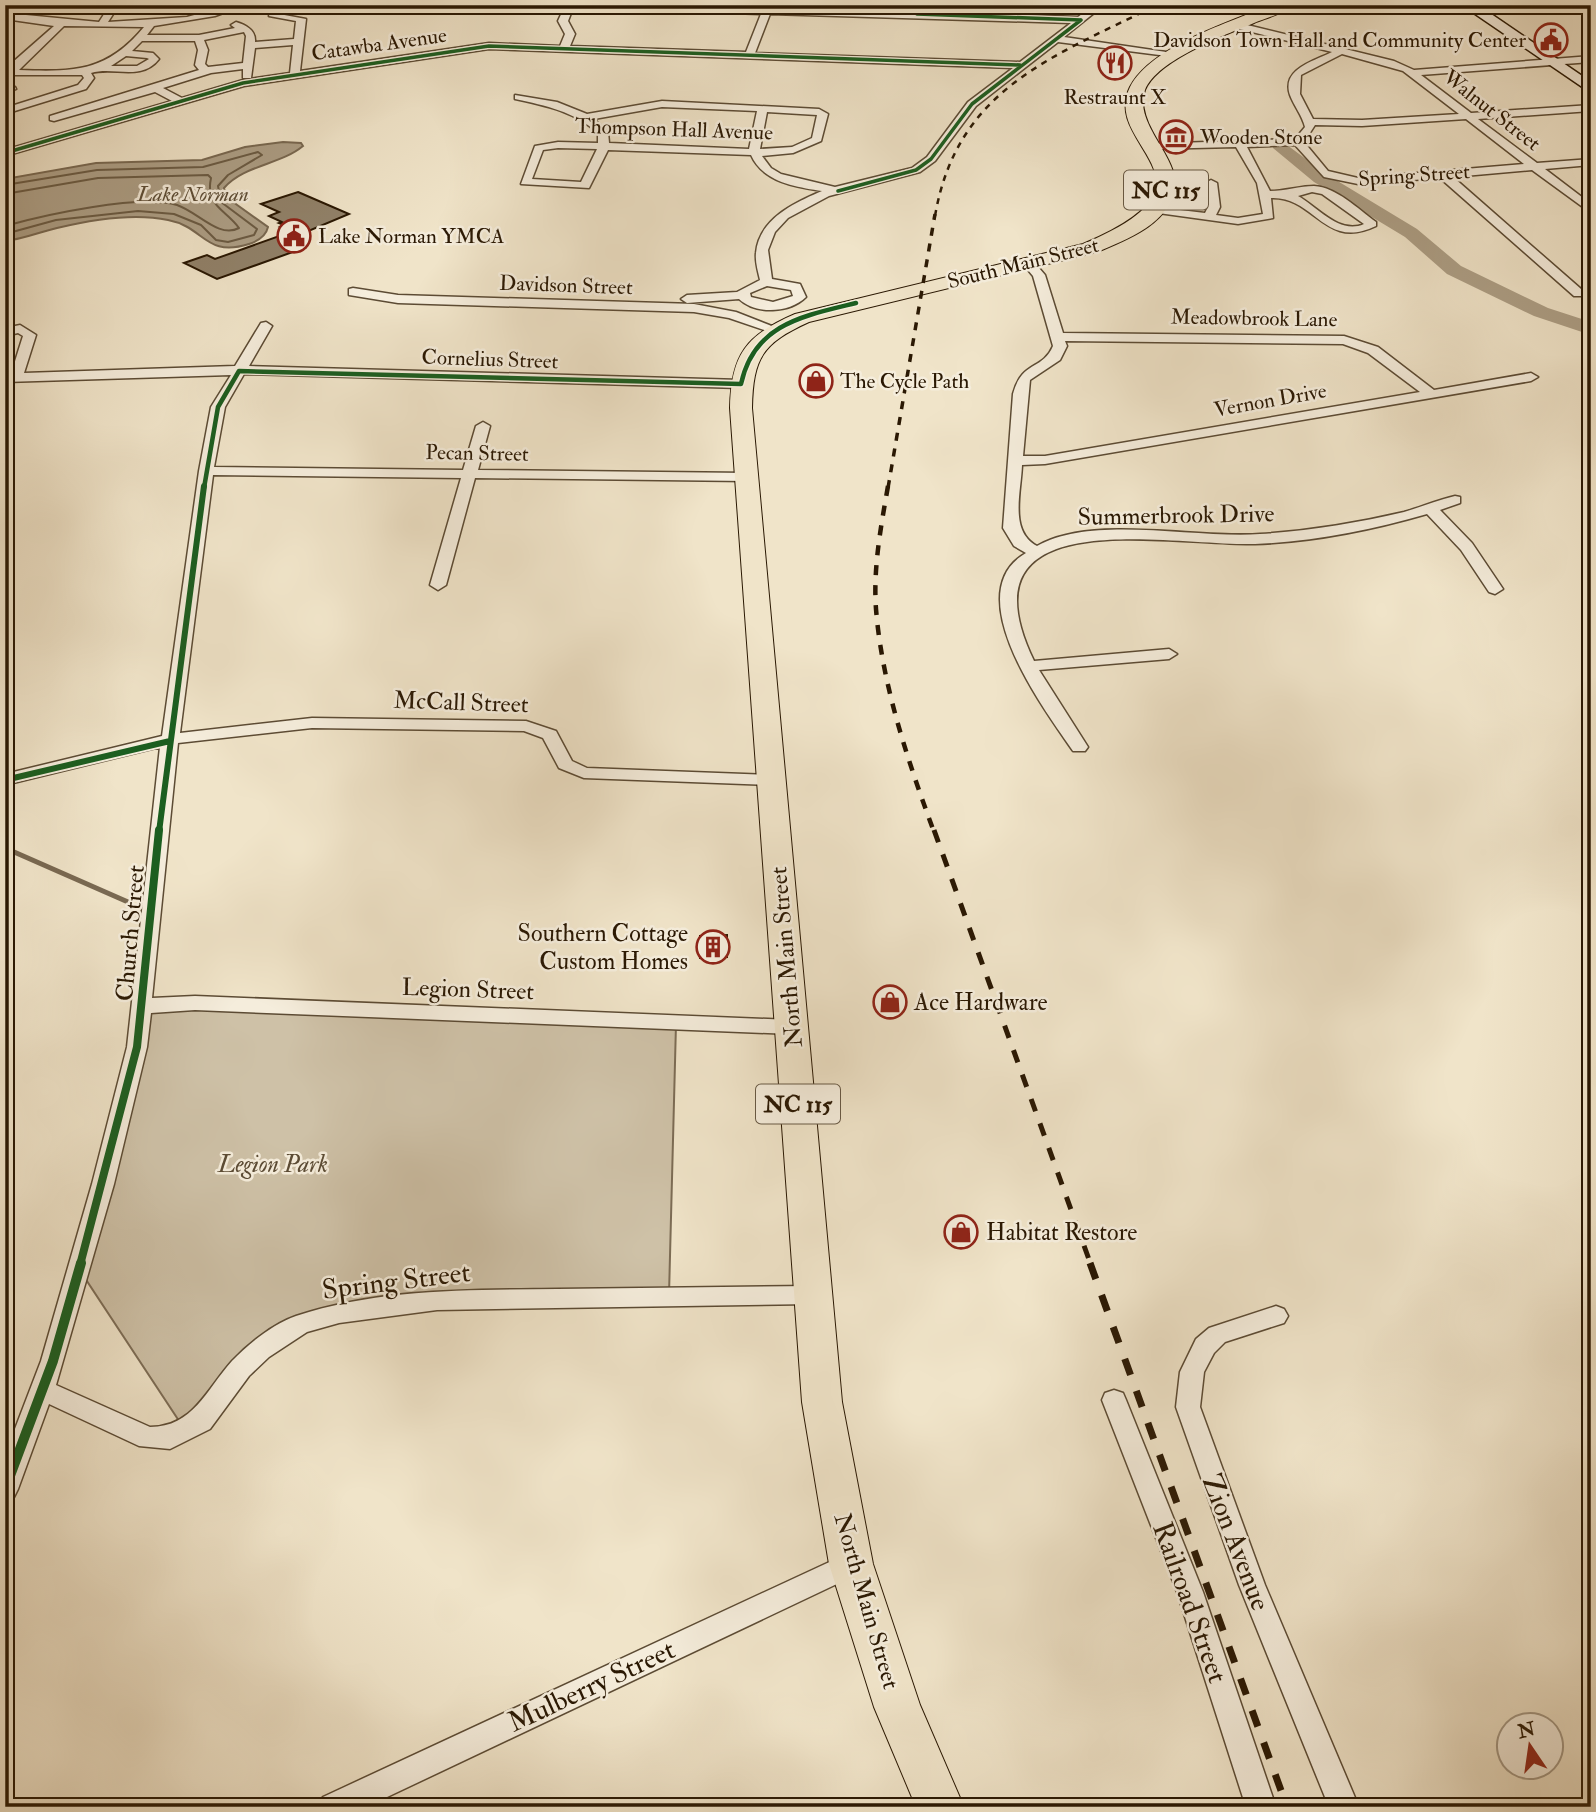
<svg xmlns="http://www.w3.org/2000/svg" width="1596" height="1812" font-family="'IM FELL Double Pica',serif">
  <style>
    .green { fill: #cec1a7; stroke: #7c6c55; stroke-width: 2 }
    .water { fill: #ad9f86; stroke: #796952; stroke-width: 2 }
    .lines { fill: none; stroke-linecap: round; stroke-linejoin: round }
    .shore { stroke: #6c5c44; stroke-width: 2 }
    .stream { stroke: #796952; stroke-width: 5 }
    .river { fill: #ad9f86; fill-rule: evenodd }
    .building { fill: #91826a; stroke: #2a1803; stroke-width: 2 }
    .street-casing { stroke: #5c4b34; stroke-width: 3 }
    .secondary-casing { stroke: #2a1803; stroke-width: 3 }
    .primary-casing { stroke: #2a1803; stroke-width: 2 }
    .street { fill: #f5eddc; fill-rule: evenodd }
    .secondary { fill: #f5eddc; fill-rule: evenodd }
    .primary { fill: #f0e4c9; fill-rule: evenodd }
    .rail-far4 { stroke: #2a1803; stroke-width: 2.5; stroke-dasharray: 6 6; stroke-linecap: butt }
    .rail-far3 { stroke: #2a1803; stroke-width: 3.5; stroke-dasharray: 8 8; stroke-linecap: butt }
    .rail-far2 { stroke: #2a1803; stroke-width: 4.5; stroke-dasharray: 10 10; stroke-linecap: butt }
    .rail-far1 { stroke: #2a1803; stroke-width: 5; stroke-dasharray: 13 13; stroke-linecap: butt }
    .rail { stroke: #2a1803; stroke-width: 7; stroke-dasharray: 17 17; stroke-linecap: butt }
    .cycleway-far4-casing { stroke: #f5eddc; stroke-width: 6 }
    .cycleway-far3-casing { stroke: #f5eddc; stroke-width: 7 }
    .cycleway-far2-casing { stroke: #f5eddc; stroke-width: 10 }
    .cycleway-far1-casing { stroke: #f5eddc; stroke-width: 12 }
    .cycleway-casing { stroke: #f5eddc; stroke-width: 14 }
    .cycleway-far4 { stroke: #1b5e20; stroke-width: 3.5 }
    .cycleway-far3 { stroke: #1b5e20; stroke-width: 4.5 }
    .cycleway-far2 { stroke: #1b5e20; stroke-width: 6 }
    .cycleway-far1 { stroke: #1b5e20; stroke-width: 8 }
    .cycleway { stroke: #1b5e20; stroke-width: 10 }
    .labels { text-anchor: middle; stroke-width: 5; stroke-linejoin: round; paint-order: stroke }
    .far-poi-label { font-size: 21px; fill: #2a1803; stroke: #f5eddc; text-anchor: start }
    .far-street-label { font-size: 21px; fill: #2a1803; stroke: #f5eddc }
    .far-water-label { font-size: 21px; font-style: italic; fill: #5e4e37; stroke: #f5eddc }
    .shield { fill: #f5eddc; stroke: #675844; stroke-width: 2 }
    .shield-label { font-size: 23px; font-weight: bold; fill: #2a1803 }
    .street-label { font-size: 24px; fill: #2a1803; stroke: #f5eddc }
    .poi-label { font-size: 24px; fill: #2a1803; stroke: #f5eddc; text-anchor: start }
    .park-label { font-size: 24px; font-style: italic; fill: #5b4b34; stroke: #f5eddc }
    .near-street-label { font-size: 28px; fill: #2a1803; stroke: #f5eddc }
  </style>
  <rect width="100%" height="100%" fill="#f0e4c9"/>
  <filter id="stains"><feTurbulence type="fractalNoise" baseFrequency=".00286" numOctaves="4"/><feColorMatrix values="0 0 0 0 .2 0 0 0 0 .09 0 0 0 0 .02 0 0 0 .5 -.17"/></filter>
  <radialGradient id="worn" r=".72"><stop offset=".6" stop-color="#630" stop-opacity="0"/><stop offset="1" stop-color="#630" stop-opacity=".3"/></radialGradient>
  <!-- green -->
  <path class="green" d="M143 1006 676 1024 669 1295 497 1297 297 1325 185 1430 81 1272Z"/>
  <!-- water -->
  <path class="water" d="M283 142 301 143 303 146C280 165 244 165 224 188L226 197 268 227C266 236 258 241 249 244 205 258 205 227 168 220 135 213 90 220 57 228 39 232 24 239 5 241V179L96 163 202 160 245 147Z"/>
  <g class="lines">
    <!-- shore -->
    <path class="shore" d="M5 185 97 170 203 167 258 152 262 155 228 175 218 186 221 202 257 229 254 235 228 242 216 240 201 225 174 214 138 211 56 220 5 234
      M5 194 98 178 208 175 211 178C205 206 225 209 239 228 219 239 198 212 177 205 139 194 44 215 5 226"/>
    <!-- stream -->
    <path class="stream" d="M5 848 128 902"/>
    <!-- river -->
    <path class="river" d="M1279 139 1326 174 1417 229 1461 266 1548 308 1591 322V335L1534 316 1447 274 1405 237 1314 182 1273 148V140Z"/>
  </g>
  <!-- building -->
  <path class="building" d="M298 192 349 214 299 235 280 227 284 225 279 223 282 222 269 216 279 212 261 204Z
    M282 235 305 245 301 247 304 248 217 279 184 263 207 255 215 259Z
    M727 935V957L700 958V936Z"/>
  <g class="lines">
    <defs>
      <path id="street" d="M110 5H119L108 22 187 17 231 5H245L215 16 154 26 147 35H199L235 28 231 25 236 22C246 25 256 30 255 42L294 39 296 21 269 16 272 7H278L279 14 306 19 300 71 489 43 560 46 565 34 558 21 564 8 553 5 767 7 1078 17 1094 5H1104L1064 37 1180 54 1175 57 1058 42 976 106 935 161 920 172 829 196 788 218 775 232 768 250 772 279 800 284 806 297C790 313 756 315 739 299L687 303 681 299 687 295 737 292 760 280C758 271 755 262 756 253 759 219 794 203 822 191 795 187 763 182 751 155L608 150 589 188 521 184 535 146 558 142 598 143V133C573 111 547 106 515 99V95L557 102 587 114 662 101 819 109 828 114 821 141 793 153 762 156 771 168 781 174 835 187 912 168 927 157 968 102 1013 68 489 49 244 86 5 156V150L172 101 155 92 54 121 50 120V116L199 70 195 65 198 50 195 41H142L132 51 153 53 159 59C141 82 114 66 91 73L94 78 86 89 5 114V108L78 85 84 78 82 75H5V69L54 26 5 19V13L99 22ZM573 8 761 14 746 52 570 46 575 34 568 21ZM770 14 1071 23 1020 62 755 53ZM64 26 144 27C107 72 74 72 19 70ZM244 32 246 36 243 63 208 67 205 64 208 50 204 40ZM293 45 290 73 243 80 182 98 163 88 211 73 243 69V78H251L255 48ZM126 56 147 58 149 59 137 66H111ZM662 107 757 111 749 149 609 143 608 132 594 119ZM767 112 817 115 812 138 792 147 760 149ZM558 148 597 149 581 182 532 179 543 150ZM767 286 791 290 793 296 773 302 751 297 750 293Z
        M1239 23 1394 61 1414 70 1591 56V62L1421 75 1471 113 1591 105V111L1478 119 1537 163 1591 159V165L1545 169 1591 204V213L1532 170 1453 177 1581 289 1591 288V296H1574L1440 178 1358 184 1324 177 1295 145 1247 147 1270 191C1285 191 1300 186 1314 186 1336 187 1358 209 1376 222V226C1324 251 1315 196 1271 198L1273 218 1238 224 1151 212 1149 210 1155 207 1205 213 1208 207 1205 183 1211 180 1217 183 1220 207 1216 215 1238 218 1263 214 1257 183 1236 147 1152 149 1148 148V144L1295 139 1305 127C1302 115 1294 106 1290 95 1281 69 1314 61 1332 52L1236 28ZM1342 54 1403 71 1459 114 1362 120 1313 119 1300 94 1301 75ZM1466 119 1524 164 1358 178 1328 171 1304 142 1315 125 1362 126ZM1312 192 1322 194 1364 224C1339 235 1318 207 1298 196Z
        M5 86 15 87 16 89 5 94Z
        M1025 261H1033L1045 275 1063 333 1344 336 1378 347 1434 390 1531 373 1538 377 1531 381 1045 464 1022 465C1021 493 1009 531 1037 546 1092 514 1197 539 1260 534 1308 531 1357 523 1404 512 1421 507 1438 500 1455 496L1460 497V503L1440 510 1472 543 1503 589 1495 594 1489 592 1461 550 1427 514C1372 530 1312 542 1255 544 1167 546 956 499 1034 661L1169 649 1177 654 1169 659 1039 670 1088 747 1085 751H1073C1044 709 957 593 1026 553L1014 546 1003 528 1013 394C1022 360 1042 371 1053 346L1033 276 1023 264ZM1065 341 1343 344 1368 353 1420 392 1045 456H1023L1030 380 1060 360 1067 346Z
        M353 288 398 295 694 304 736 312 782 330 776 334 729 318 694 312 398 303 349 295V289Z
        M266 322 272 326 249 366 741 380 748 384 741 388 244 374 225 407 214 467 463 470 476 426 483 422 490 426 478 470 747 473 754 477 747 481 475 478 446 585 438 590 430 585 461 478 213 475 180 733 312 718 526 721 556 731 572 761 587 768 771 775 780 780 771 785 584 778 559 768 543 738 524 731 312 728 178 743 152 998 195 996 791 1020 798 1022 801 1027 798 1032 791 1034 195 1010 151 1013 147 1047 114 1184 56 1385 150 1427C193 1427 206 1390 232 1361 248 1344 273 1324 296 1316 381 1288 470 1290 558 1289 643 1288 727 1287 812 1286L820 1288 824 1295 820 1302 812 1304 437 1310 339 1323 307 1332 269 1357 249 1376 210 1429 170 1449 139 1446 49 1404 18 1489 14 1497 5 1500V1455L41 1361 92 1184 127 1047 160 747 5 785V774L162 736 199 471 211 407 231 375 5 382V374H11L23 336 18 333 5 336V328L20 325 36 335 24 373 235 366 261 323Z
        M1276 1306 1284 1309 1288 1316 1284 1323 1225 1342 1214 1353 1204 1372 1200 1407 1265 1585 1359 1807H1329L1239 1585 1176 1407 1180 1372 1196 1339 1209 1328Z
        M1114 1390 1123 1393 1126 1400 1203 1592 1276 1807H1246L1177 1592 1102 1400 1105 1393Z
        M851 1552 860 1555 864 1564 860 1573 366 1807H318L323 1797Z"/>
      <path id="secondary" d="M1462 5H1478L1591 82V93Z"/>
      <path id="primary" d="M1271 5H1292C1283 14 1266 18 1254 23 1225 35 1157 60 1145 90 1140 104 1145 118 1152 131 1160 147 1176 167 1175 185 1172 223 1126 240 1097 252L809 322C763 343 753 357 752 408L842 1402 873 1564 920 1705 964 1807H916L874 1707 829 1564 802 1402 730 408C731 355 746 335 795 314L1083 244C1234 181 1100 147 1130 87 1151 46 1231 22 1271 5Z"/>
    </defs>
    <!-- street casing -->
    <use href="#street" class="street-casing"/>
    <!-- secondary casing -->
    <use href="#secondary" class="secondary-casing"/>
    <!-- primary casing -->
    <use href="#primary" class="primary-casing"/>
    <!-- street -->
    <use href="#street" class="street"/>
    <!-- secondary -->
    <use href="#secondary" class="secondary"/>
    <!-- primary -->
    <use href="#primary" class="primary"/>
    <!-- rail-far4 -->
    <path class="rail-far4" d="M935 216C957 88 1053 57 1157 5"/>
    <!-- rail-far3 -->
    <path class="rail-far3" d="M888 488 935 214"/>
    <!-- rail-far2 -->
    <path class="rail-far2" d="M888 486C881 526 873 568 876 609 882 685 908 761 934 832"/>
    <!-- rail-far1 -->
    <path class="rail-far1" d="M934 830 1091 1265"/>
    <!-- rail -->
    <path class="rail" d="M1090 1263 1287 1807"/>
    <defs>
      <path id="cycleway-far4" d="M918 5 917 14 1081 20
        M5 153 243 83 489 46 1020 65
        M838 191 916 170 931 159 972 104 1081 20"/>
      <path id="cycleway-far3" d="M204 488 218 407 239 371 741 384C754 324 803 316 856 303"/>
      <path id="cycleway-far2" d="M5 780 170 741
        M159 832 204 486"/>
      <path id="cycleway-far1" d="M80 1265 137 1047 159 830"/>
      <path id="cycleway" d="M5 1489 53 1361 81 1263"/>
    </defs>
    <!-- cycleway-far4 casing -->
    <use href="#cycleway-far4" class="cycleway-far4-casing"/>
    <!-- cycleway-far3 casing -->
    <use href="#cycleway-far3" class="cycleway-far3-casing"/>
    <!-- cycleway-far2 casing -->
    <use href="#cycleway-far2" class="cycleway-far2-casing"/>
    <!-- cycleway-far1 casing -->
    <use href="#cycleway-far1" class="cycleway-far1-casing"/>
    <!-- cycleway casing -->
    <use href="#cycleway" class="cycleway-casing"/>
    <!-- cycleway-far4 -->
    <use href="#cycleway-far4" class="cycleway-far4"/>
    <!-- cycleway-far3 -->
    <use href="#cycleway-far3" class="cycleway-far3"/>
    <!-- cycleway-far2 -->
    <use href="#cycleway-far2" class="cycleway-far2"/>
    <!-- cycleway-far1 -->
    <use href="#cycleway-far1" class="cycleway-far1"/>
    <!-- cycleway -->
    <use href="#cycleway" class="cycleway"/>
  </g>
  <!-- icons -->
  <defs>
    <symbol id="civic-ring" viewBox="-11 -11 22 22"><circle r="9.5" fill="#f5eddc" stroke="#8f2418" stroke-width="1.5"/><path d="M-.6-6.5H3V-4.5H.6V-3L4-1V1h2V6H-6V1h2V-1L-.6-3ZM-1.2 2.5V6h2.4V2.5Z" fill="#8f2418"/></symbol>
    <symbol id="restaurant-ring" viewBox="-11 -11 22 22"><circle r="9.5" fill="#f5eddc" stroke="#8f2418" stroke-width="1.5"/><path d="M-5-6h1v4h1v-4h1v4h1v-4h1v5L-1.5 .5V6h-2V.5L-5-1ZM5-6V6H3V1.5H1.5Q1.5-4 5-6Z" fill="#8f2418"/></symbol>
    <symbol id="museum-ring" viewBox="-11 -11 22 22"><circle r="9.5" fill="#f5eddc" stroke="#8f2418" stroke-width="1.5"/><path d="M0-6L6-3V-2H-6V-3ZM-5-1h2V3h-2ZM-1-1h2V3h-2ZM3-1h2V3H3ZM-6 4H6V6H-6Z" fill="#8f2418"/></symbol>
    <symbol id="shop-ring" viewBox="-11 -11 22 22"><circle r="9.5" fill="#f5eddc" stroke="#8f2418" stroke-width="1.5"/><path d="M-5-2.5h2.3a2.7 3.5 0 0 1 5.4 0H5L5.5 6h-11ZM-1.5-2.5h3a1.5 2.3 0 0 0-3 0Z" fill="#8f2418"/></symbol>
    <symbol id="building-ring" viewBox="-11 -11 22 22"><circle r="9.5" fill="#f5eddc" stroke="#8f2418" stroke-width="1.5"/><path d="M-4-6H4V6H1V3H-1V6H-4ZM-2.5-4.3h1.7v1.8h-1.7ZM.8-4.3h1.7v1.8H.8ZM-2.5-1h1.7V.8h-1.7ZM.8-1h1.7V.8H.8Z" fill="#8f2418"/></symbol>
  </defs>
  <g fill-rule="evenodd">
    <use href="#civic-ring" x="1532" y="21" width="38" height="38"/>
    <use href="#restaurant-ring" x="1096" y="44" width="38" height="38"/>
    <use href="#museum-ring" x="1157" y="118" width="38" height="38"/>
    <use href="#civic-ring" x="275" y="217" width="38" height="38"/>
    <use href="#shop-ring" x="797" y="362" width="38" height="38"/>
    <use href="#building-ring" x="694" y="928" width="38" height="38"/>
    <use href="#shop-ring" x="871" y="983" width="38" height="38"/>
    <use href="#shop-ring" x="942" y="1213" width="38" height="38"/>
  </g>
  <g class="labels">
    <!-- far-poi labels -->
    <g class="far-poi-label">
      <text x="1526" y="47" text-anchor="end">Davidson Town Hall and Community Center</text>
      <text x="1115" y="104" text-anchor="middle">Restraunt X</text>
      <text x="1200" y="144">Wooden Stone</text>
      <text x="318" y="243">Lake Norman YMCA</text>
      <text x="840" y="388">The Cycle Path</text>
    </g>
    <!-- far-street labels -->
    <g class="far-street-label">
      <text transform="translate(379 44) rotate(-8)" y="7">Catawba Avenue</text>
      <text transform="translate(1492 110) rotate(38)" y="7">Walnut Street</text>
      <text transform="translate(674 129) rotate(2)" y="7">Thompson Hall Avenue</text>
      <text transform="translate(1414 175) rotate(-4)" y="7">Spring Street</text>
      <text transform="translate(1023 263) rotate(-14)" y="7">South Main Street</text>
      <text transform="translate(566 285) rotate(2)" y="7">Davidson Street</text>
      <text transform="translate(1254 318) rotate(1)" y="7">Meadowbrook Lane</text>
      <text transform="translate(490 359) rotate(2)" y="7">Cornelius Street</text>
      <text transform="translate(1270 400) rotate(-10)" y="7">Vernon Drive</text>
      <text transform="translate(477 453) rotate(1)" y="7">Pecan Street</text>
    </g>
    <!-- far-water labels -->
    <g class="far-water-label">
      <text x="193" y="201">Lake Norman</text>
    </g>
    <!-- shield labels -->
    <g class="shield">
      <rect x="1124" y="170.5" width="84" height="39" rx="5"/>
      <rect x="756" y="1084.5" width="84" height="39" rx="5"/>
    </g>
    <g class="shield-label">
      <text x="1166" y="198">NC 115</text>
      <text x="798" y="1112">NC 115</text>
    </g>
    <!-- street labels -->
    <g class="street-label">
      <text transform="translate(1176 515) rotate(-1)" y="8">Summerbrook Drive</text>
      <text transform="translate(461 702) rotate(2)" y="8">McCall Street</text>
      <text transform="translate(130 933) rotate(-85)" y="8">Church Street</text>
      <text transform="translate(786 957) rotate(-95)" y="8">North Main Street</text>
      <text transform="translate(468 989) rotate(2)" y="8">Legion Street</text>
      <text transform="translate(867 1601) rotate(74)" y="8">North Main Street</text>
    </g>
    <!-- poi labels -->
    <g class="poi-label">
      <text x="688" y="941" text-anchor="end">Southern Cottage<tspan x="688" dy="28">Custom Homes</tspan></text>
      <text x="914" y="1010">Ace Hardware</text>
      <text x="986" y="1240">Habitat Restore</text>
    </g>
    <!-- park labels -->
    <g class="park-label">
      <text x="273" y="1172">Legion Park</text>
    </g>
    <!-- near-street labels -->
    <g class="near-street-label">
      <text transform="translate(396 1280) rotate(-7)" y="10">Spring Street</text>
      <text transform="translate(1237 1542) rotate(69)" y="10">Zion Avenue</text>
      <text transform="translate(1191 1602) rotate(70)" y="10">Railroad Street</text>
      <text transform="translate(591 1685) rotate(-25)" y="10">Mulberry Street</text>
    </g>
  </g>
  <!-- margin -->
  <rect width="1596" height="1812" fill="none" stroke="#f0e4c9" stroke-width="28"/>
  <rect x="7" y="7" width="1582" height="1798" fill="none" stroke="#2a1803" stroke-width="3.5"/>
  <rect x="14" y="14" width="1568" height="1784" fill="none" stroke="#2a1803" stroke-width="2"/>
  <!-- north arrow -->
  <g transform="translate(1530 1746) rotate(347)"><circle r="33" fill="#f5eddc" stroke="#a49885" stroke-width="2"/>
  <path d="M0-5L12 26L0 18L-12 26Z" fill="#8f2418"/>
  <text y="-10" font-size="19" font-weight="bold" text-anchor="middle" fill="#2a1803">N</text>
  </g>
  <rect width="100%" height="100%" filter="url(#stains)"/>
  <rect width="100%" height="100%" fill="url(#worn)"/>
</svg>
